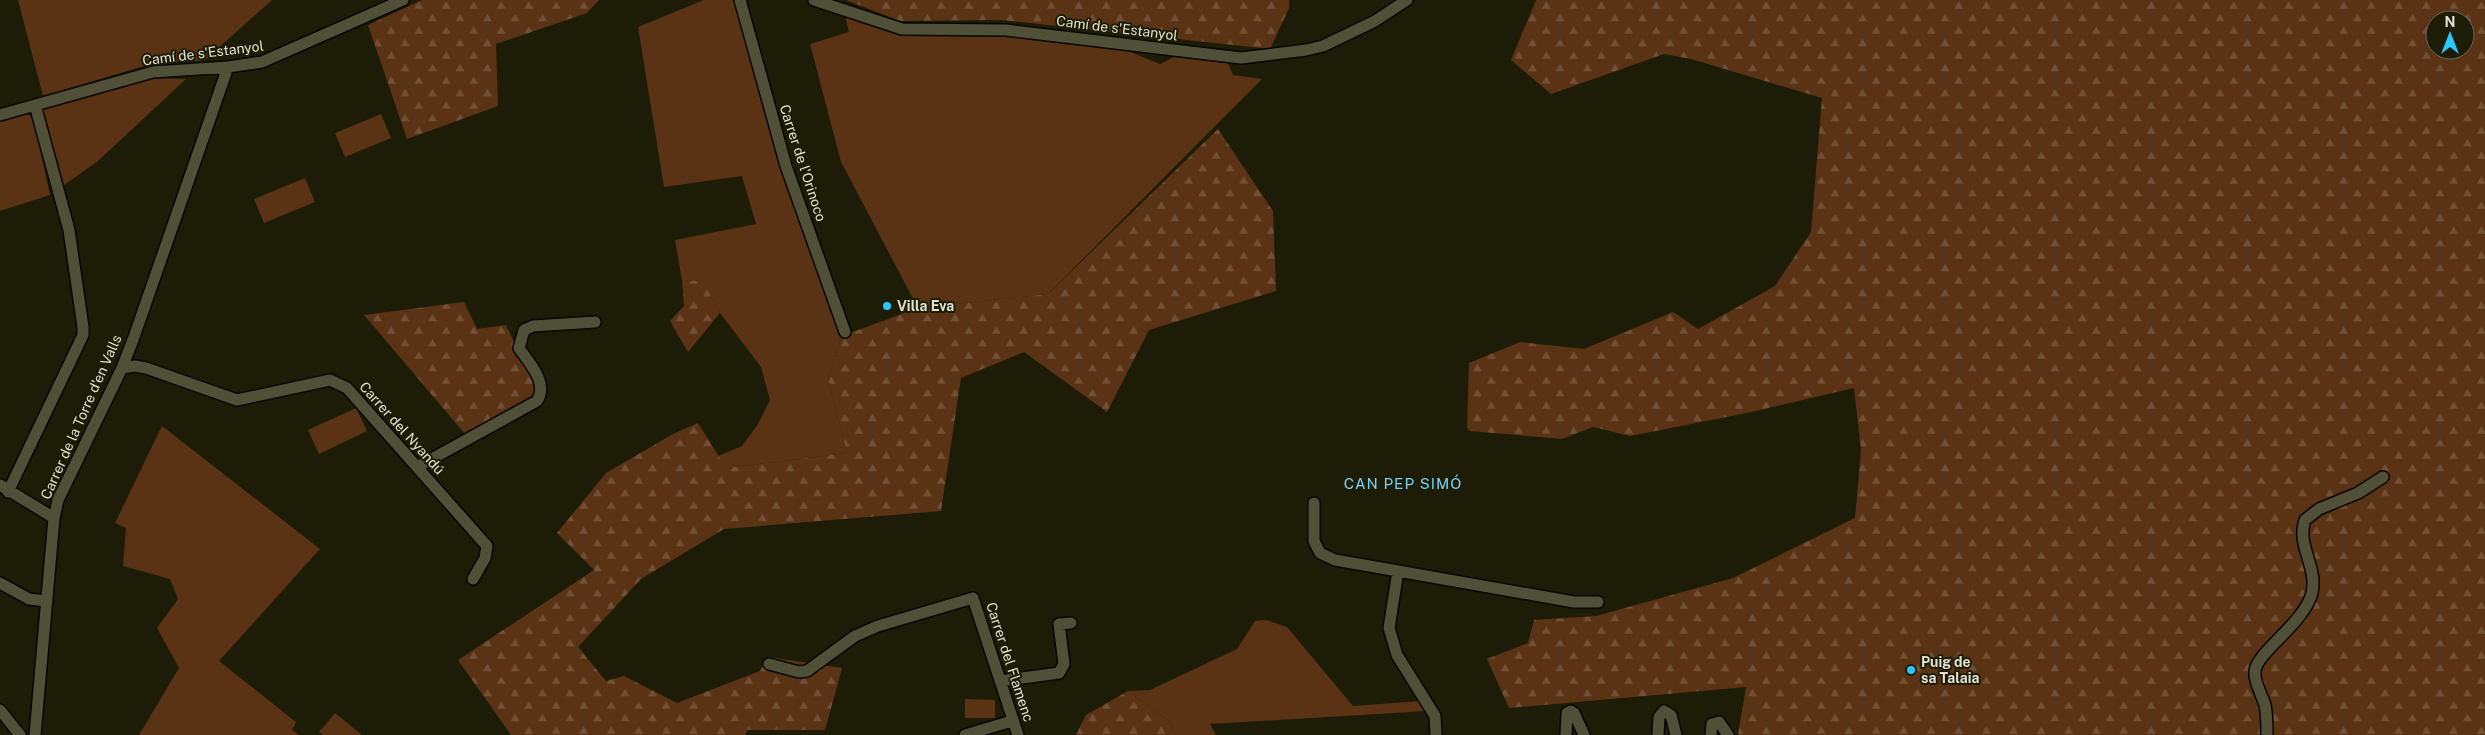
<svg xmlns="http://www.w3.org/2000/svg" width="2485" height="735" font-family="'Public Sans',sans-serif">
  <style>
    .green { fill: #5a3314 }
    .forest { fill: url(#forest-firs); fill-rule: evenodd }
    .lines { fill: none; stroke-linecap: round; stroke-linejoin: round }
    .street-casing { stroke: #070600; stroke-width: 14 }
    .street { stroke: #504f38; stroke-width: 11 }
    .poi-dot { fill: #29c8ff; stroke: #1d1c06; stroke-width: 2 }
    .labels { text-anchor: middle; stroke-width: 4; stroke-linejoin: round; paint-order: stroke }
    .street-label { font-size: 14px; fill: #e0e0d3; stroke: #1d1c06 }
    .poi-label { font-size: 14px; font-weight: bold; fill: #e0e0d3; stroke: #1d1c06; text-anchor: start }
    .neighbourhood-label { font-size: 15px; letter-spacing: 1px; fill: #79d1f6; stroke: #1d1c06 }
  </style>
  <defs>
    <pattern id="forest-firs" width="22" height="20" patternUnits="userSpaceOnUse" patternTransform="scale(1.25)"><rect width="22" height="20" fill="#5a3314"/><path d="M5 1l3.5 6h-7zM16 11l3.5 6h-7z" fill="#715035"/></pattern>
  </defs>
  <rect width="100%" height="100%" fill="#1d1c06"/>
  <!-- green -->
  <path class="green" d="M18 0H272L205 60 151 64 43 96Z
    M704 0H736L782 173 842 336 828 379 847 453 726 468 718 456 742 446 758 424 770 400 761 367 720 313 703 281 682 280 675 240 756 224 742 176 664 187 638 27Z
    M845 16 905 36 998 35 1128 51 1160 64 1174 57 1228 63 1233 75 1262 79 1048 294 918 308 841 162 810 44 849 32Z
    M150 78 186 79 98 161 64 185 43 109Z
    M25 113 33 117 50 195 0 211V121Z
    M381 114 391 138 345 157 335 133Z
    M305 178 315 202 264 223 254 199Z
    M356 408 367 431 319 454 308 430Z
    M162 426 320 549 219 661 296 722 292 730 299 735H139L179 668 157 628 178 599 170 579 123 566 126 528 115 523Z
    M1266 620 1287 627 1353 706 1420 701 1427 711 1210 724 1216 735H1176L1170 722 1128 691 1150 690 1237 649 1255 621Z
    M965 699 995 700V718H965Z
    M335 713 362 735H323L319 732Z"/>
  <!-- forest -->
  <path class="forest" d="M422 0H599L587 13 496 44 498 106 407 139 368 25Z
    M846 0H1289V8L1270 49 1001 20 900 21Z
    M1536 0H2485V735H1738L1746 687 1509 708 1487 659 1528 643 1534 620 1596 616 1733 578 1855 518 1861 450 1854 388 1747 413 1630 436 1593 427 1562 439 1470 431 1467 428 1469 363 1520 342 1584 349 1673 312 1698 329 1775 286 1811 232 1822 98 1691 59 1664 54 1551 94 1511 60ZM2435 20H2465V50H2435Z
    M1218 129 1273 211 1276 291 1149 330 1107 412 1024 352 961 378 941 511 724 529 641 579 578 647 606 681 624 676 677 703 760 671 768 657 842 668 825 730H747L745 735H511L458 660 594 570 557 533 606 473 673 434 698 423 726 468 847 453 828 379 842 336 918 308 1048 294Z
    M682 280 703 281 720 313 688 352 670 321 684 306Z
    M464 302 477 329 506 325 538 392 534 398 465 434 364 315Z
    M1128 691 1170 722 1176 735H1076L1086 715Z"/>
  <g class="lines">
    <defs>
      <path id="street" d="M740 0 786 166 845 332
        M814 0 902 29 1006 30 1241 58 1306 50 1323 46 1375 21 1407 0
        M0 115 153 72 228 67 262 62 403 0
        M122 368 135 366 146 368 237 400 330 380 347 388 487 546 485 558 473 579
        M417 467 537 401C549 383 529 363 519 348L524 330 533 326 595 322
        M0 485 54 518
        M8 492 83 335V327L69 230 35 105
        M1314 503V541L1320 553 1335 560 1398 571
        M0 583 29 599 46 601
        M769 664 799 672 807 671 855 636 878 626 973 598 1018 735
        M1000 681 1059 673 1064 664 1059 624 1071 623
        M0 710 20 735
        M35 735 54 518 58 500 122 368 134 337 228 67
        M965 735 1012 721
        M1436 735 1435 716 1397 655 1389 628 1398 571 1574 602H1598
        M1566 735 1567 713 1571 711 1574 713 1584 735
        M1658 735 1659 717 1664 711 1671 715 1676 735
        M1711 735 1712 724 1719 722 1728 735
        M2267 735C2267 725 2267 714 2265 705 2262 695 2254 682 2255 672 2255 653 2304 624 2312 593 2318 567 2296 545 2305 520L2319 509 2358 493 2383 477"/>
    </defs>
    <!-- street casing -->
    <use href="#street" class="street-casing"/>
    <!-- street -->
    <use href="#street" class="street"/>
  </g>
  <!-- markers -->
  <g class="poi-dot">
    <circle cx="887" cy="306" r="5"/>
    <circle cx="1911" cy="670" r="5"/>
  </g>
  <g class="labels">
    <!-- street labels -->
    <g class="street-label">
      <text transform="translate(1117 28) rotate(7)" y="5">Camí de s'Estanyol</text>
      <text transform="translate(203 53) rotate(-7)" y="5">Camí de s'Estanyol</text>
      <text transform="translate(803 163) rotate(72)" y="5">Carrer de l'Orinoco</text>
      <text transform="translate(81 417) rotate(-66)" y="5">Carrer de la Torre d'en Valls</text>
      <text transform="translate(402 428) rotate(48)" y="5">Carrer del Nyandú</text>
      <text transform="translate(1010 662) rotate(72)" y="5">Carrer del Flamenc</text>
    </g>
    <!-- poi labels -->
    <g class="poi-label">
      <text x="897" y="311">Villa Eva</text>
      <text x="1921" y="667">Puig de<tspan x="1921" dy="16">sa Talaia</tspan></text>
    </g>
    <!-- neighbourhood labels -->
    <g class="neighbourhood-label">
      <text x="1403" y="489">CAN PEP SIMÓ</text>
    </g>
  </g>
  <!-- north arrow -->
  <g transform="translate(2450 35)"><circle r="24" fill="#1d1c06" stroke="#6b6a58"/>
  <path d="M0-4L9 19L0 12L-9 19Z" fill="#29c8ff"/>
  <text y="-8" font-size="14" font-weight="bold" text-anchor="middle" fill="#e0e0d3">N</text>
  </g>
</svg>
